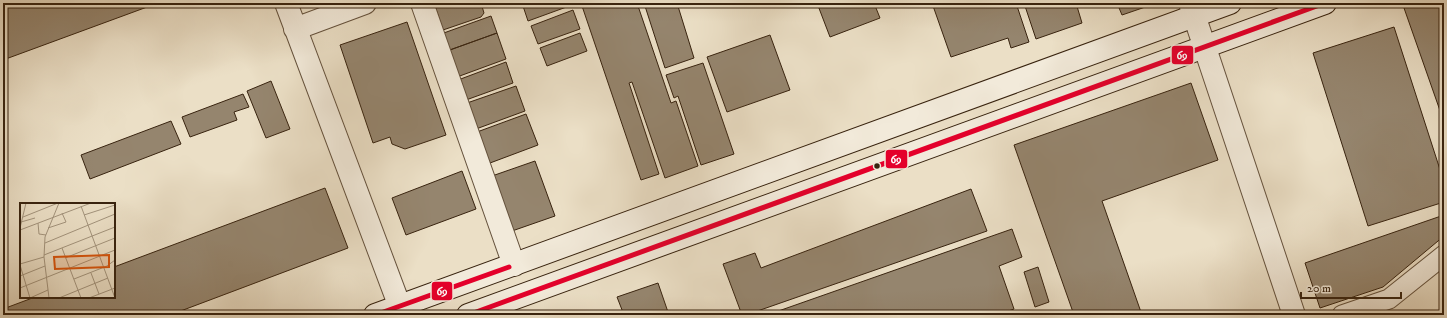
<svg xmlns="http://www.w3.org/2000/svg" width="1447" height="318" font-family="'IM FELL DW Pica',serif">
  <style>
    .building { fill: #95856e; stroke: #38230f }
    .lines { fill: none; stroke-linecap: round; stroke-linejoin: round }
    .lane-casing { stroke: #65523d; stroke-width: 21 }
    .street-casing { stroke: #65523d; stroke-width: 24 }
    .secondary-casing { stroke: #38230f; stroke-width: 24 }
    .lane { stroke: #f2eada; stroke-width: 19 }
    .street { stroke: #f2eada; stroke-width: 22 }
    .secondary { stroke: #f2eada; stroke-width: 22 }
    .bus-1-casing { stroke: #f2eada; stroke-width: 8 }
    .bus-1 { stroke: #e4002b; stroke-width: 5 }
    .bus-dot { fill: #38230f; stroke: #f2eada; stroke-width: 1.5 }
    .inset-road { fill: none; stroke: #a3947d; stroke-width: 1 }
    .view { fill: #d6540c; fill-opacity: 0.15; stroke: #d6540c; stroke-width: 2 }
    .inset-edge { fill: none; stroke: #38230f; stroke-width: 2 }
    .line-badge { stroke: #f2eada; stroke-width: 1.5 }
    .badge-label { font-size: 11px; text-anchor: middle; font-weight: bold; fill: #fff }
  </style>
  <rect width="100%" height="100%" fill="#ebdfc6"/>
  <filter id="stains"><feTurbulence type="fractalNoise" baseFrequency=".005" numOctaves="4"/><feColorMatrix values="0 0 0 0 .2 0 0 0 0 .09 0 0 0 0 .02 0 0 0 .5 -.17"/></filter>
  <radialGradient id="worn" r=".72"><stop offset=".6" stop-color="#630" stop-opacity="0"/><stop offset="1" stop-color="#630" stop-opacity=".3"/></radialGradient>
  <!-- building -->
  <path class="building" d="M3 3H158L3 60Z
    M434 3H481L484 13 481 17 443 30Z
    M522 3H571L572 5 528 21Z
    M581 3H637L671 103 676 101 698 166 665 178 632 82 629 83 659 174 641 180Z
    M644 3H677L694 58 665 68Z
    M817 3H874L880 18 830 37Z
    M932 3H1016L1029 42 1011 48 1008 38 951 57Z
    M1024 3H1076L1082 23 1036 39Z
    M1117 3H1157L1122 15Z
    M1417 3H1444V122L1404 8Z
    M573 10 580 29 538 44 531 26Z
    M491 16 497 33 447 51 441 34Z
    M407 22 446 135 405 149 392 144 390 137 373 143 340 45Z
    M1394 27 1444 182V202L1368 226 1313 53Z
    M497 33 506 59 457 77 447 51Z
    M580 33 587 51 547 66 540 48Z
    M770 35 790 90 727 112 707 57Z
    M506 62 513 83 466 100 458 80Z
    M703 63 734 154 701 165 678 96 674 98 666 75Z
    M271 81 290 129 266 138 247 91Z
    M1191 83 1218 160 1102 201 1142 315H1074L1014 145Z
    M516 86 525 111 476 129 467 103Z
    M243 94 249 107 234 112 237 120 190 137 182 117Z
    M526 114 538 145 490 163 477 132Z
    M171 121 181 144 90 179 81 155Z
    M535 161 555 216 512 231 492 176Z
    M462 171 476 209 406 235 392 198Z
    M325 188 348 248 170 315H3V309L35 297H114V267Z
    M971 189 987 231 746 315H742L723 264 755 253 761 268Z
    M1444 215V236L1383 287 1320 308 1305 263Z
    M1012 229 1022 257 999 266 1014 309 997 315H767Z
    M1038 267 1049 302 1035 307 1024 272Z
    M658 283 669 315H624L617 297Z"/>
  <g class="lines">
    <defs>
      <path id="lane" d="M1342 315 1389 299 1444 255"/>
      <path id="street" d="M286 3 403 315
        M422 3 514 265
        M1190 3 1294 315
        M295 29 365 3"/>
      <path id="secondary" d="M375 315 1230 3
        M468 315 1325 3"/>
    </defs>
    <!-- lane casing -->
    <use href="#lane" class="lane-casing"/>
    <!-- street casing -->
    <use href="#street" class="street-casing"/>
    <!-- secondary casing -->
    <use href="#secondary" class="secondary-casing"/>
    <!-- lane -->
    <use href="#lane" class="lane"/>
    <!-- street -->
    <use href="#street" class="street"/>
    <!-- secondary -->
    <use href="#secondary" class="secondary"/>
    <defs>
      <path id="bus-1" d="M375 315 509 267
        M468 315 1325 3"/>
    </defs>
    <!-- bus-1 casing -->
    <use href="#bus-1" class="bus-1-casing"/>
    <!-- bus-1 -->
    <use href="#bus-1" class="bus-1"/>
  </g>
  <!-- markers -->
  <circle class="bus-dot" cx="877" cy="166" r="3.5"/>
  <!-- overview -->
  <g transform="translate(20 203)">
    <rect width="95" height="95" fill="#ebdfc6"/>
    <path class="inset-road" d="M61 3 95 95M64 12 95 2M3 14 38 0M1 19 15 15M18 20 19 31 26 32M0 25 6 0M28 25 46 19 42 10M0 27 71 0M25 40 95 11M42 45 61 95M24 52 95 24M45 55 95 35M0 61 24 54M0 62 10 95M71 70 79 91M0 73 25 63M54 76 87 63 95 57M0 85 95 47M10 95 28 87M29 95 24 54 25 34 39 0M39 95 88 75M69 95 95 85"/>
    <path class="view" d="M89 52V64L35 66 34 54Z"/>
    <rect width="95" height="95" class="inset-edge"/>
  </g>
  <g class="line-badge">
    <rect x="1171" y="45" width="23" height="20" rx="4" fill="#e4002b"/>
    <rect x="885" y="149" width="23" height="20" rx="4" fill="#e4002b"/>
    <rect x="431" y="281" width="22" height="20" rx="4" fill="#e4002b"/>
  </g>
  <g class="badge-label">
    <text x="1182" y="59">69</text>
    <text x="896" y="163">69</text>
    <text x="442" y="295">69</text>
  </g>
  <!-- margin -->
  <rect width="1447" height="318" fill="none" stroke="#ebdfc6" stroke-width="16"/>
  <rect x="4" y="4" width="1439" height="310" fill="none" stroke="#38230f" stroke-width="2"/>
  <rect x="8" y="8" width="1431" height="302" fill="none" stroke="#38230f"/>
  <!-- scale -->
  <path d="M1301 292v6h100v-6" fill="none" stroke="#38230f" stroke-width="2"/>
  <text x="1307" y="292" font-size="12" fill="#38230f" stroke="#f2eada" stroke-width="3" paint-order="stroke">20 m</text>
  <rect width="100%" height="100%" filter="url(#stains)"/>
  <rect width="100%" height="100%" fill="url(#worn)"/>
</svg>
